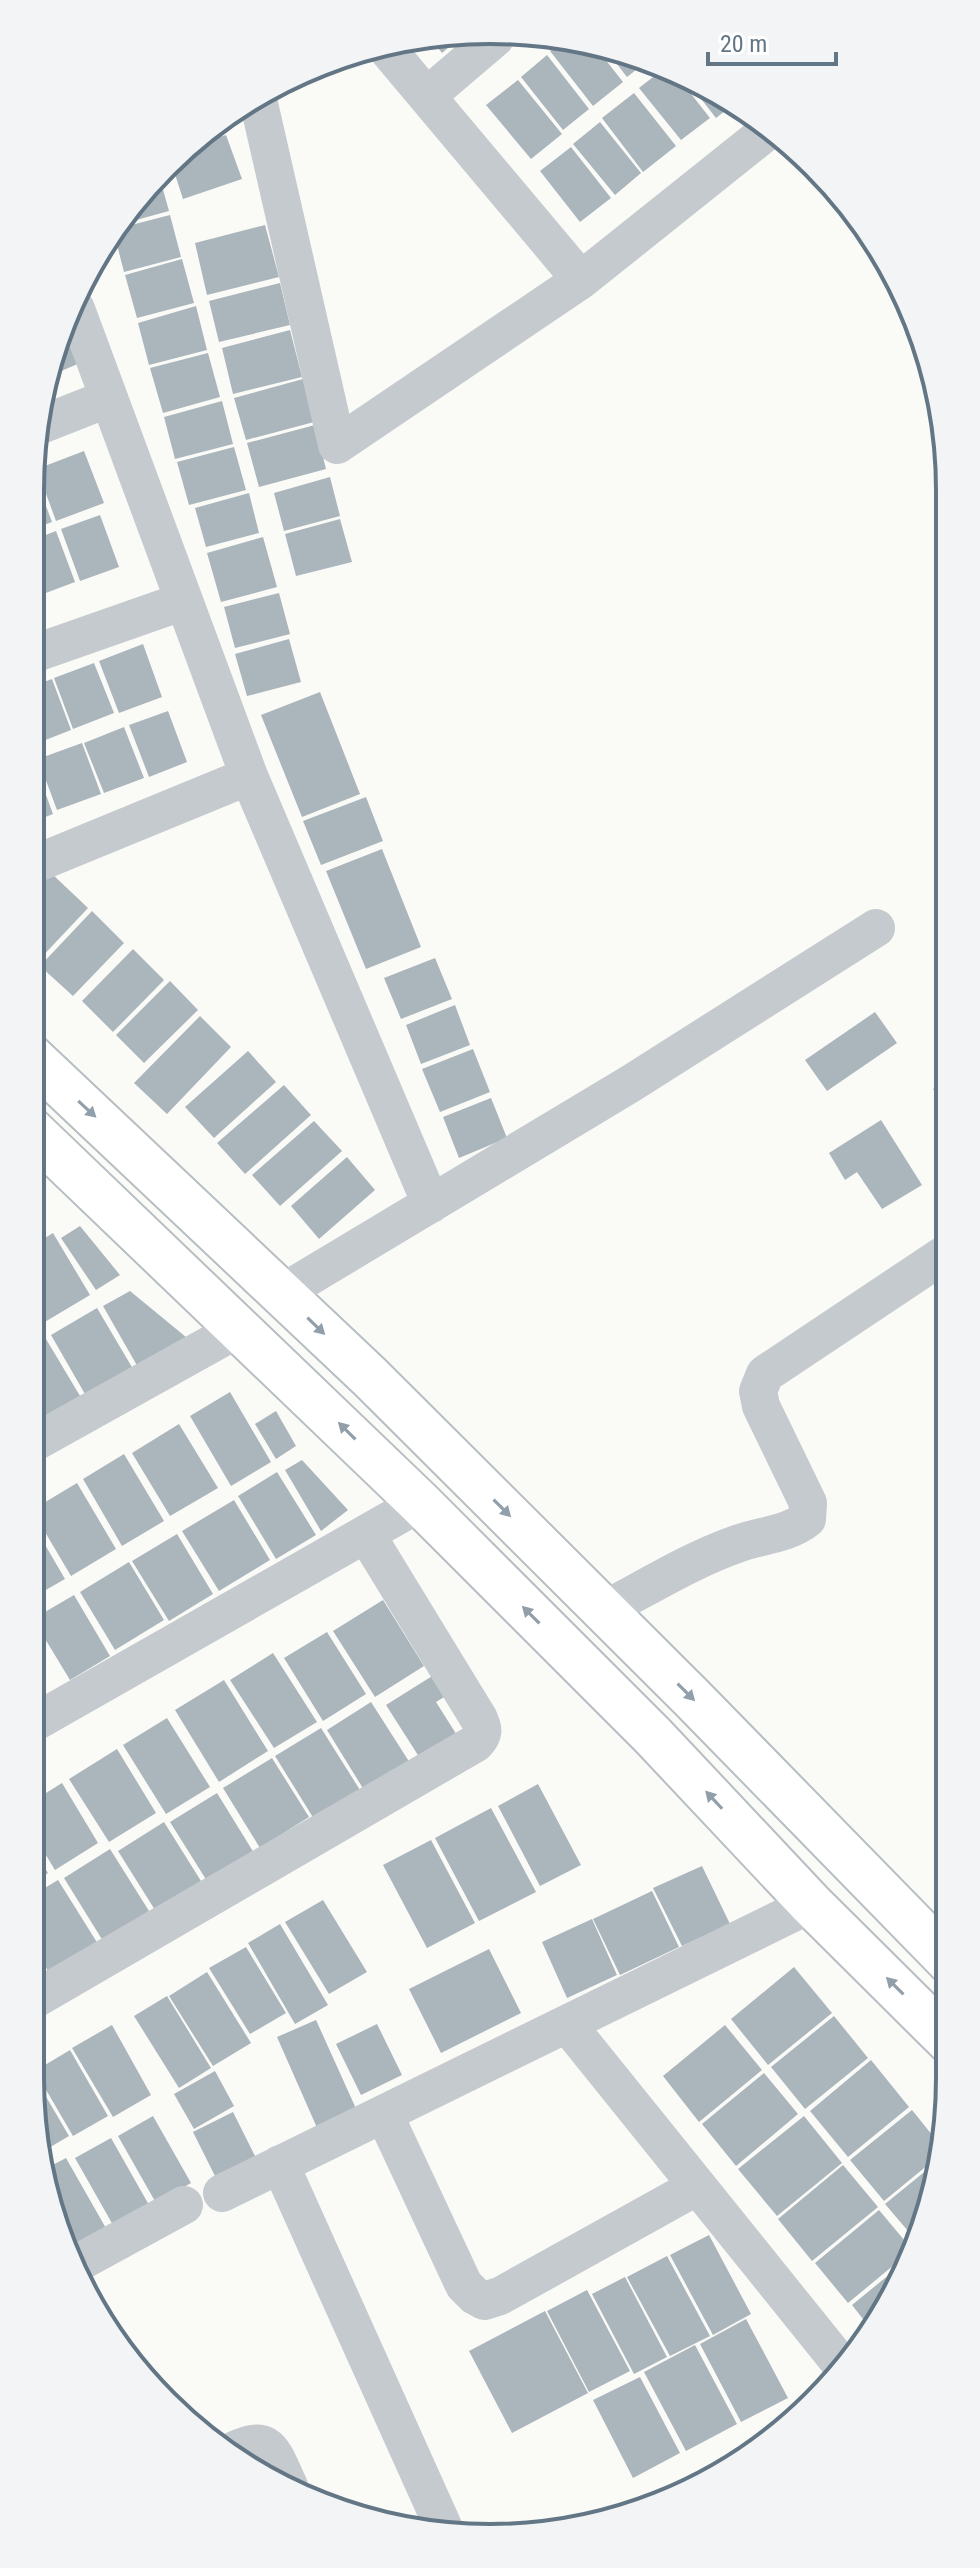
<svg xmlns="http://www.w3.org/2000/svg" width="980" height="2568" font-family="'Roboto Condensed',sans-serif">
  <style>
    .building { fill: #abb5bc }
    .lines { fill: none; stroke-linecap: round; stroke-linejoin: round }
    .secondary-casing { stroke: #b7bec3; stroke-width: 48 }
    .minor { stroke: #c5cace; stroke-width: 38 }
    .secondary { stroke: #fff; stroke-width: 44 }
    .oneway { fill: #919faa }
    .rim { fill: none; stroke: #627685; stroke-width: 4 }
  </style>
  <rect width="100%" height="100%" fill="#fafaf7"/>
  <!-- building -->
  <path class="building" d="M430 34 462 36 442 53 428 35Z
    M561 43 594 45 623 82 593 106 550 51Z
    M602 45 609 46 646 62 627 77Z
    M547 55 589 109 563 130 521 77Z
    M662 70 677 76 710 118 681 140 639 88Z
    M518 80 562 134 531 159 486 105Z
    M687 81 716 94 735 103 716 118Z
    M634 93 676 146 643 172 602 118Z
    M600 122 641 173 615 195 573 144Z
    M226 135 242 179 183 199 173 168 201 143Z
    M571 147 611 198 580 222 540 171Z
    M160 179 169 211 118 225 125 210Z
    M170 215 181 257 124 272 114 233 116 229Z
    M265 225 279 277 207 295 195 243Z
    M182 259 194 303 137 318 125 275Z
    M280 283 290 325 219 342 209 301Z
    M196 306 207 350 149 365 138 323Z
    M290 330 302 377 233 394 222 348Z
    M65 331 80 363 45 378 46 371Z
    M208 353 220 397 163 413 150 368Z
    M303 379 314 422 246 440 234 398Z
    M222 401 233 444 175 459 164 417Z
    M315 425 326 469 259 487 247 443Z
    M234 447 246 490 189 505 177 462Z
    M84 451 104 503 56 521 37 469Z
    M33 471 52 522 30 530V490Z
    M330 477 340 516 284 531 274 493Z
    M249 493 259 533 206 547 195 508Z
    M100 515 119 567 80 581 61 529Z
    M340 519 352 562 296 576 285 534Z
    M56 531 75 582 35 597 30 585V541Z
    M263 537 277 587 221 602 207 553Z
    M279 593 290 634 235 648 224 607Z
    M289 639 301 682 247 696 235 654Z
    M143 644 162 697 119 713 99 661Z
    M94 663 114 713 73 729 54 678Z
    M52 679 71 730 30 746V687Z
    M320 692 360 794 302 817 261 715Z
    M168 711 187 762 149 777 129 725Z
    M124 727 144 778 104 793 84 743Z
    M82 743 101 794 57 810 38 759Z
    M35 765 53 814 30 823V767Z
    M366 797 383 841 321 865 303 821Z
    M382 849 421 947 366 969 326 871Z
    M50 872 88 908 38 961 30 954V893Z
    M92 911 124 943 73 996 40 966Z
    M133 949 164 980 113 1032 82 1001Z
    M435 958 452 999 401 1019 384 978Z
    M170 981 198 1010 144 1063 116 1035Z
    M455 1005 470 1045 421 1064 406 1025Z
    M875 1012 897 1043 827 1091 805 1060Z
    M200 1016 231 1047 167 1114 134 1083Z
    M473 1049 490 1092 440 1112 422 1069Z
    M248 1051 276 1082 214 1138 185 1107Z
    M948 1080V1112L933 1089Z
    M284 1085 311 1115 245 1174 217 1143Z
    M491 1098 507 1138 459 1158 443 1117Z
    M881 1120 922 1185 882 1209 857 1172 845 1180 829 1153Z
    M314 1121 342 1151 280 1206 252 1175Z
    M347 1157 375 1190 319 1239 291 1206Z
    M80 1226 120 1275 96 1290 61 1238Z
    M53 1233 90 1295 43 1323 30 1302V1247Z
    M130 1291 192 1342 139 1369 103 1306Z
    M97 1308 136 1374 89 1401 51 1335Z
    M46 1339 83 1401 38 1428 30 1415V1348Z
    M230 1392 271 1462 231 1486 190 1416Z
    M276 1411 296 1446 276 1459 255 1424Z
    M179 1424 218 1488 170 1516 132 1453Z
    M124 1454 164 1521 122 1546 83 1479Z
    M302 1460 348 1510 321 1531 285 1470Z
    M277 1472 316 1535 276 1559 238 1496Z
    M77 1483 116 1549 71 1576 32 1510Z
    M234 1500 270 1560 219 1591 182 1531Z
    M30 1519 65 1579 30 1599Z
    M177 1534 213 1594 169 1621 132 1561Z
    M129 1562 164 1620 115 1650 80 1592Z
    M74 1595 110 1656 70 1680 33 1619Z
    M383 1600 424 1666 375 1697 333 1631Z
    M327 1632 366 1694 323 1721 284 1658Z
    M273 1653 317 1722 274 1748 230 1680Z
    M445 1668 457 1689 436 1702 460 1740 423 1763 386 1705Z
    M224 1680 268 1751 219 1782 175 1710Z
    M371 1702 410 1763 364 1790 327 1730Z
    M167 1718 210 1787 166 1814 123 1745Z
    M321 1728 360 1790 314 1819 275 1756Z
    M117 1749 156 1813 109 1842 69 1779Z
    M272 1758 309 1817 260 1848 223 1788Z
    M62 1783 98 1843 55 1870 30 1829V1803Z
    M538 1784 581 1865 540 1886 498 1806Z
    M217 1793 254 1853 207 1881 170 1822Z
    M491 1808 536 1892 479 1921 435 1838Z
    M164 1822 201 1881 155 1910 118 1851Z
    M431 1840 475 1923 427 1948 383 1865Z
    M30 1844 48 1873 30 1885Z
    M110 1849 149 1911 103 1941 64 1878Z
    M702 1866 730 1924 682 1946 653 1888Z
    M58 1880 98 1944 50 1974 30 1942V1897Z
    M652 1891 679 1947 620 1975 593 1919Z
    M323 1900 367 1972 329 1994 285 1922Z
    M592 1919 617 1975 567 1998 542 1942Z
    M280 1924 328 2005 295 2024 248 1943Z
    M246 1947 286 2013 250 2034 209 1968Z
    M489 1949 521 2013 441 2053 409 1989Z
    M794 1967 832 2013 768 2065 731 2019Z
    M207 1972 251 2043 213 2066 169 1996Z
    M167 1996 211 2068 179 2088 134 2016Z
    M834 2016 868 2058 805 2109 771 2067Z
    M316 2020 358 2113 318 2130 277 2037Z
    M377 2024 402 2075 361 2095 336 2044Z
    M112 2025 151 2095 113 2117 72 2048Z
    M725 2025 762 2070 699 2122 663 2076Z
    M70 2050 108 2116 73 2136 35 2071Z
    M871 2060 909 2107 848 2157 810 2111Z
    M215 2071 234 2106 194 2129 174 2094Z
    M764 2073 798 2114 736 2166 702 2124Z
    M34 2076 69 2136 42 2152 30 2078Z
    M912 2110 941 2146 940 2155 884 2201 850 2160Z
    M233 2112 257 2160 217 2180 193 2132Z
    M153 2116 191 2183 156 2203 118 2136Z
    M804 2116 842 2163 777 2216 738 2169Z
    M111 2138 149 2205 113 2225 75 2158Z
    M66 2158 107 2230 76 2248 51 2203 45 2169Z
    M939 2160 934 2197 914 2238 885 2204Z
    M843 2165 878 2207 812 2261 778 2219Z
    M879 2210 910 2247 906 2255 848 2303 815 2263Z
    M709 2235 751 2314 713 2335 670 2255Z
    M667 2256 710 2336 670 2356 627 2277Z
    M901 2265 870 2328 852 2305Z
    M625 2277 667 2357 634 2374 592 2294Z
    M587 2290 630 2371 589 2392 547 2311Z
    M545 2311 588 2393 512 2433 469 2351Z
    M746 2319 788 2398 741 2422 700 2344Z
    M695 2345 737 2424 686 2451 644 2372Z
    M640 2377 680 2453 633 2478 593 2400Z"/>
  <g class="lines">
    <defs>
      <path id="secondary" d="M30 1056 370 1377 691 1697 950 1962
        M30 1129 420 1503 653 1736 811 1904 950 2042"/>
    </defs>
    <!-- secondary casing -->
    <use href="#secondary" class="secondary-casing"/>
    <!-- minor -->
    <path class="minor" d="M387 49 581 280
      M257 95 337 445 581 280 770 129
      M427 96 495 38
      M76 309 249 776 431 1204
      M38 426 109 398
      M30 655 184 601
      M30 866 249 776
      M282 1293 630 1084 876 928
      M30 1445 240 1328
      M604 1610C648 1587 691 1560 737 1544 761 1535 787 1535 807 1519L808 1503 761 1406 758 1391 765 1374 948 1252
      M30 1725 420 1503
      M30 2002 476 1743C484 1734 484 1730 479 1719L366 1534
      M567 2024 844 2368
      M384 2114 464 2285 475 2296 484 2301 500 2296 696 2187
      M280 2164 446 2533
      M222 2193 811 1904
      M76 2264 184 2205
      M231 2452C271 2430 273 2453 289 2486"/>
    <!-- secondary -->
    <use href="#secondary" class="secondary"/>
  </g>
  <!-- one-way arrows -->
  <defs><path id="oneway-solid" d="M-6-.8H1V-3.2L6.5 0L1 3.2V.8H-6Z" transform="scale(2)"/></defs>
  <g class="oneway">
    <use href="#oneway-solid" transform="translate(87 1109) rotate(43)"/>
    <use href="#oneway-solid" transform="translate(316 1326) rotate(44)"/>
    <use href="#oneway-solid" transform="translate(347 1431) rotate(-135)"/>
    <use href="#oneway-solid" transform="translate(502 1508) rotate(45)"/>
    <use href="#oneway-solid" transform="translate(531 1615) rotate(-135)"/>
    <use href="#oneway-solid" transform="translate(686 1692) rotate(45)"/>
    <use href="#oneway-solid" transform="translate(714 1800) rotate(-133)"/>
    <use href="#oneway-solid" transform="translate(895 1986) rotate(-135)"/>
  </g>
  <!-- crop -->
  <path d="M0 0H980V2568H0ZM490 44H490A446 446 0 0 1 936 490V2078A446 446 0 0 1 490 2524H490A446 446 0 0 1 44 2078V490A446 446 0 0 1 490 44Z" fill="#f2f4f5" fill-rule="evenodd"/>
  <path class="rim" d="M490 44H490A446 446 0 0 1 936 490V2078A446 446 0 0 1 490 2524H490A446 446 0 0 1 44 2078V490A446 446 0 0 1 490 44Z"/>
  <!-- scale -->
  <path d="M708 52v12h128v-12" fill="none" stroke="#627685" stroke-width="4"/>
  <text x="720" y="52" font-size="24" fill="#627685" stroke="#ffffff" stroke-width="6" paint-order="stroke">20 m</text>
</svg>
